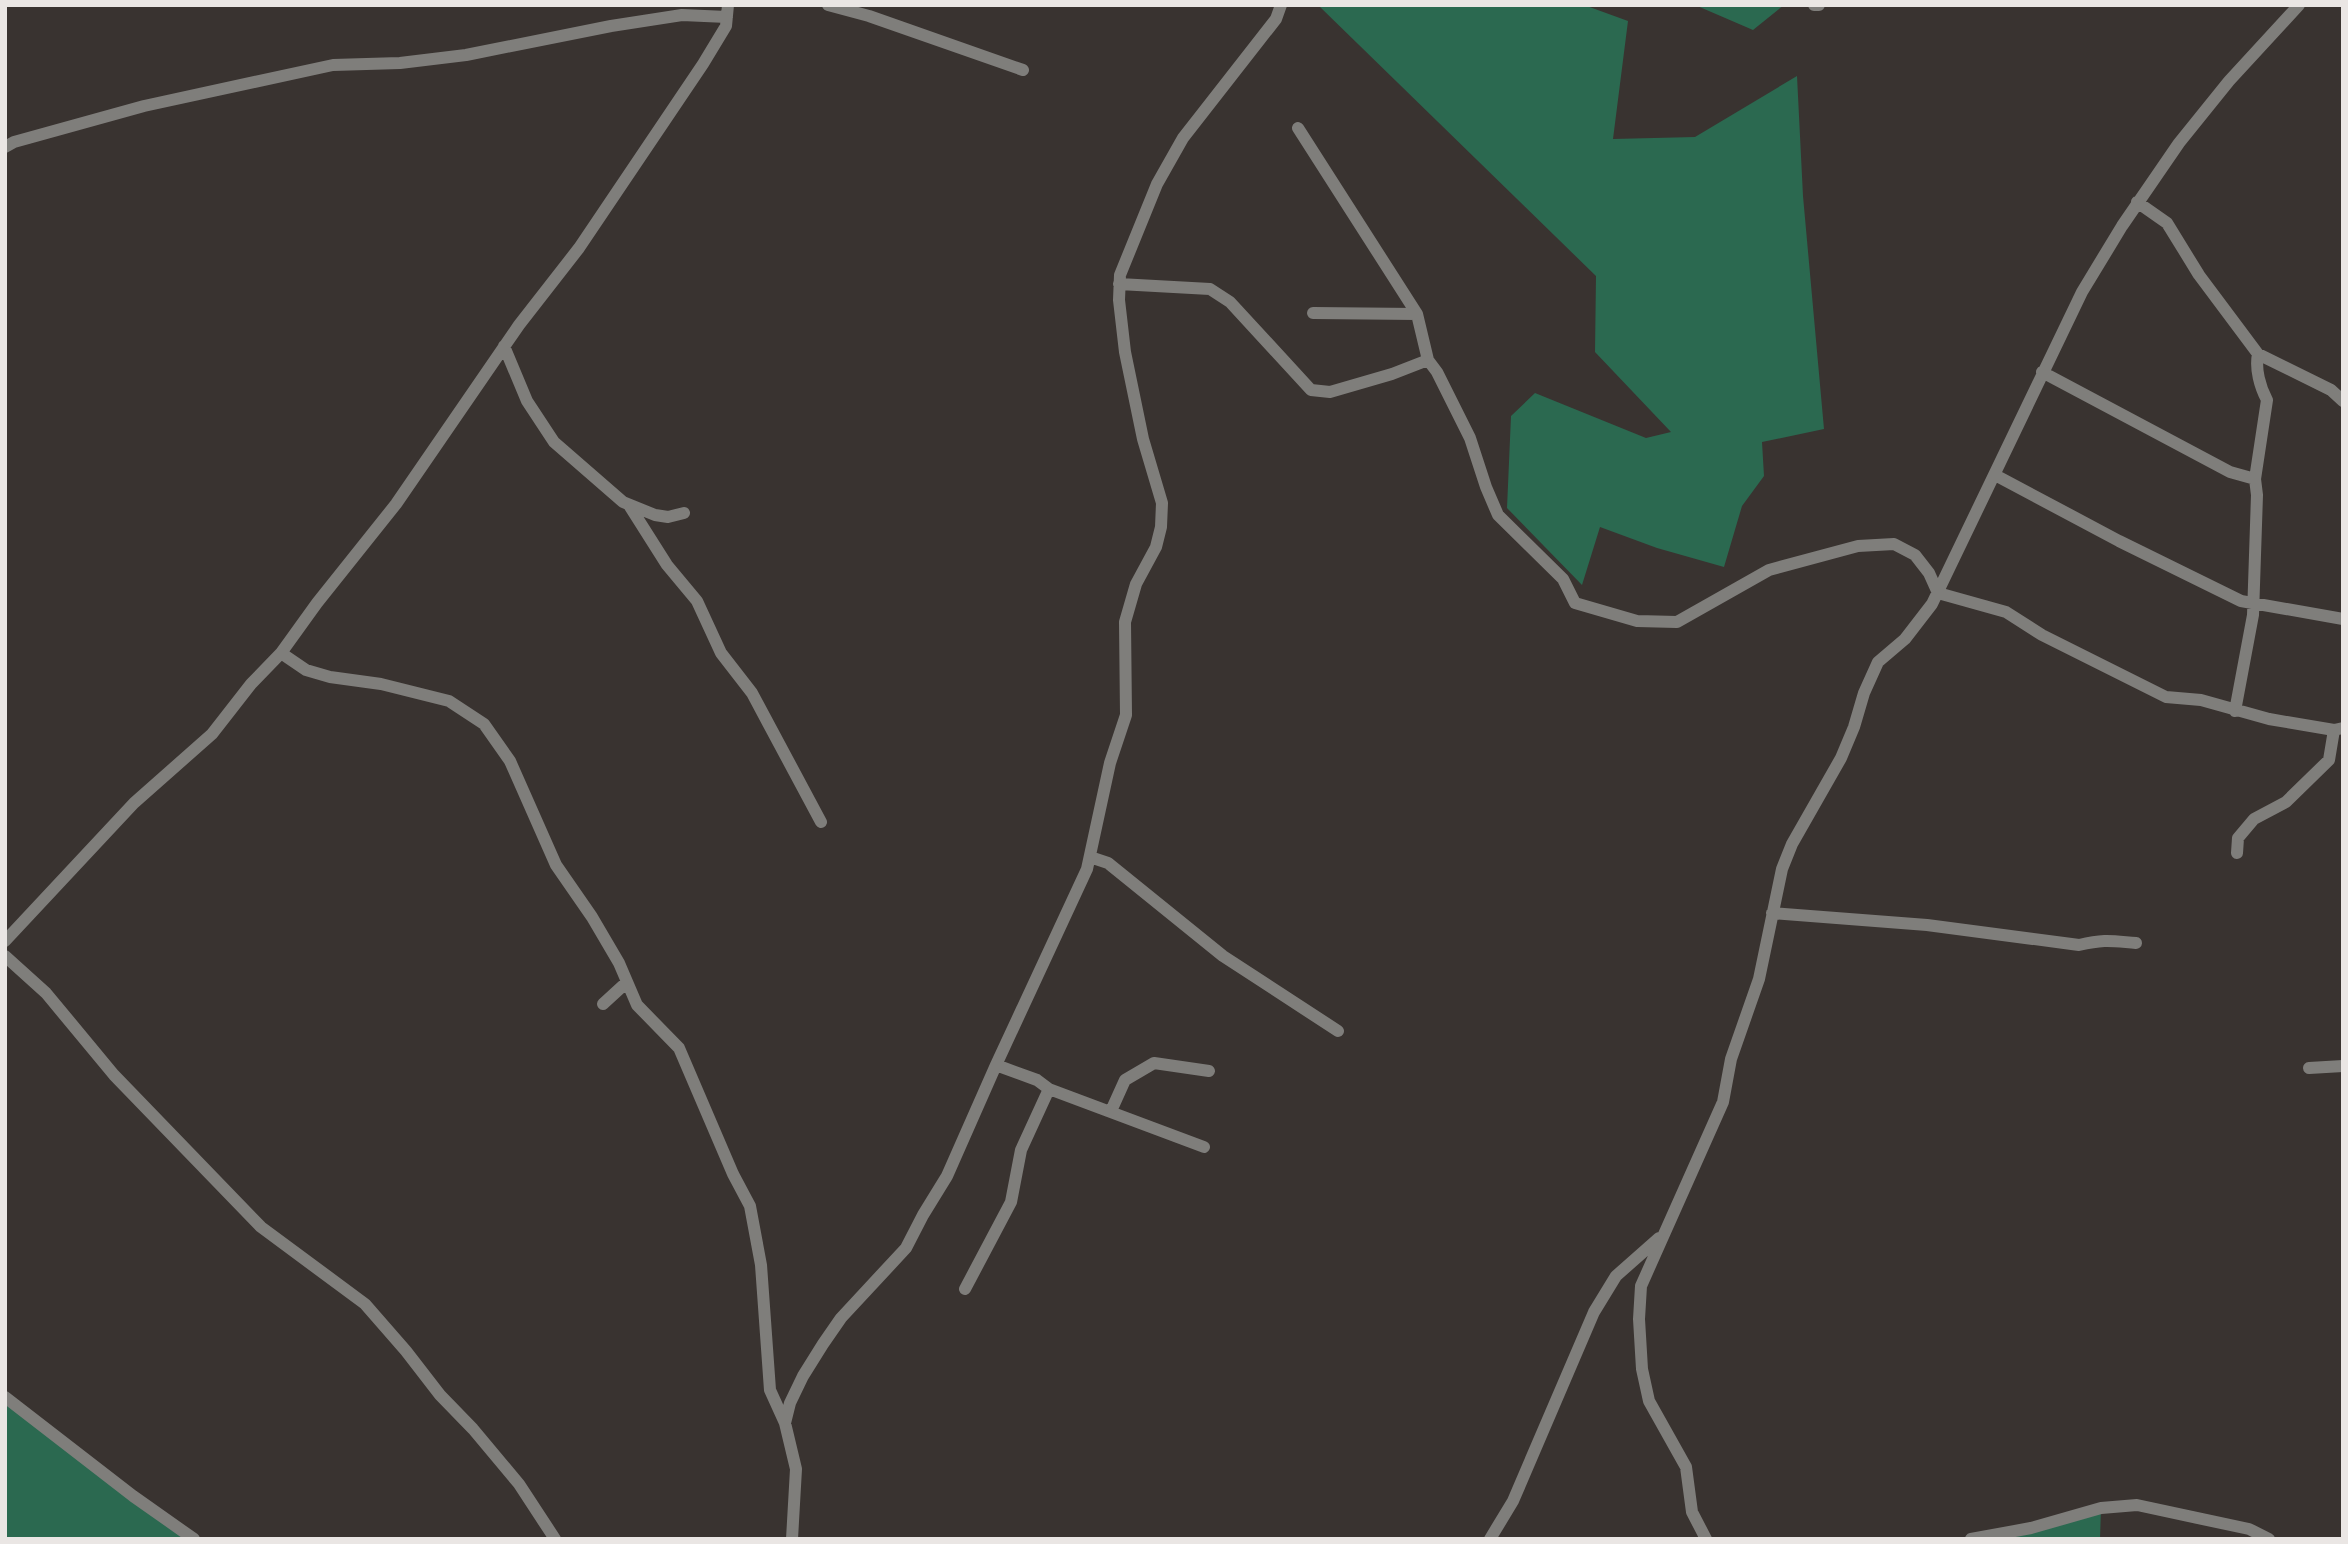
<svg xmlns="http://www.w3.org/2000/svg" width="2348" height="1544" font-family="'Noto Serif',serif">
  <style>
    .forest { fill: #2b6950 }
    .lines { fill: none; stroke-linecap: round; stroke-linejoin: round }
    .minor { stroke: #7f7e7b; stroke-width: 12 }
  </style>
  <rect width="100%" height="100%" fill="#393330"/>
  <!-- forest -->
  <path class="forest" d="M1584 5 1628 21 1613 139 1695 137 1797 76 1803 196 1824 429 1762 442 1764 476 1742 506 1724 567 1657 548 1600 527 1582 585 1507 508 1511 416 1535 393 1646 438 1671 432 1595 352 1596 276 1319 6Z
    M1695 5H1784L1753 30Z
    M5 1396 194 1539H5Z
    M2101 1508 2100 1539H1991Z"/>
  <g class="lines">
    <!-- minor -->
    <path class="minor" d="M828 5 869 16 1023 70
      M1814 5H1819
      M1298 128 1417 314 1428 360
      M5 147 14 142 144 106 333 65 400 63 466 55 611 26 682 15 727 17
      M2137 202 2167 223 2199 275 2258 354 2331 390 2343 401
      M1119 284 1210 289 1230 302 1311 390 1330 392 1392 374 1428 360 1437 372 1470 438 1486 487 1498 515 1563 579 1575 603 1637 621 1677 622 1769 570 1858 546 1894 544 1915 555 1929 573 1938 593 2006 612 2042 635 2166 697 2201 700 2269 719 2334 730 2343 728
      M1313 313 1417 314
      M504 346 527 401 554 442 623 502 655 515 668 517 684 513
      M2042 372 2230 472 2255 479
      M1995 475 2119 541 2241 601 2343 619
      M629 505 667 565 697 601 721 653 752 693 821 822
      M281 653 306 670 330 677 381 684 449 701 484 724 510 761 556 865 592 917 619 963 637 1005 679 1048 733 1174 750 1206 761 1265 770 1390 785 1423 796 1469 792 1539
      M2235 711 2253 615 2257 495 2255 479 2267 400C2260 387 2255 369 2258 354
      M2237 853 2238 838 2254 819 2286 802 2329 760 2334 730
      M1090 857 1108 863 1223 956 1338 1031
      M1772 913 1927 925 2079 945C2105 939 2111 941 2136 943
      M5 941 134 803 212 734 251 684 281 653 317 603 396 504 519 325 579 248 703 64 726 26 728 5
      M5 956 46 993 114 1075 261 1227 365 1304 406 1351 440 1395 473 1429 519 1484 555 1539
      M603 1004 627 982
      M996 1065 1037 1080 1049 1089 1204 1147
      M2309 1068 2343 1066
      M1111 1111 1125 1080 1154 1063 1209 1071
      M965 1289 1011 1202 1021 1150 1049 1089
      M5 1397 133 1496 194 1539
      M785 1423 790 1403 803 1376 823 1344 841 1318 906 1248 923 1215 947 1176 996 1065 1087 869 1110 763 1126 715 1125 622 1136 584 1156 547 1161 527 1162 503 1143 439 1125 352 1119 300 1120 275 1157 184 1183 138 1276 19 1281 5
      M1490 1539 1513 1501 1594 1312 1616 1276 1659 1238
      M1706 1539 1692 1512 1686 1467 1649 1401 1642 1369 1639 1319 1641 1286 1723 1102 1731 1059 1759 979 1782 869 1792 844 1841 758 1854 727 1864 693 1878 662 1905 639 1932 604 2082 292 2122 226 2179 143 2229 81 2299 5
      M1971 1539 2031 1528 2101 1508 2137 1505 2249 1529 2269 1539"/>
  </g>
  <!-- border -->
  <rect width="2348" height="1544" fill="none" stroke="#eae6e4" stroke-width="14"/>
</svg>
